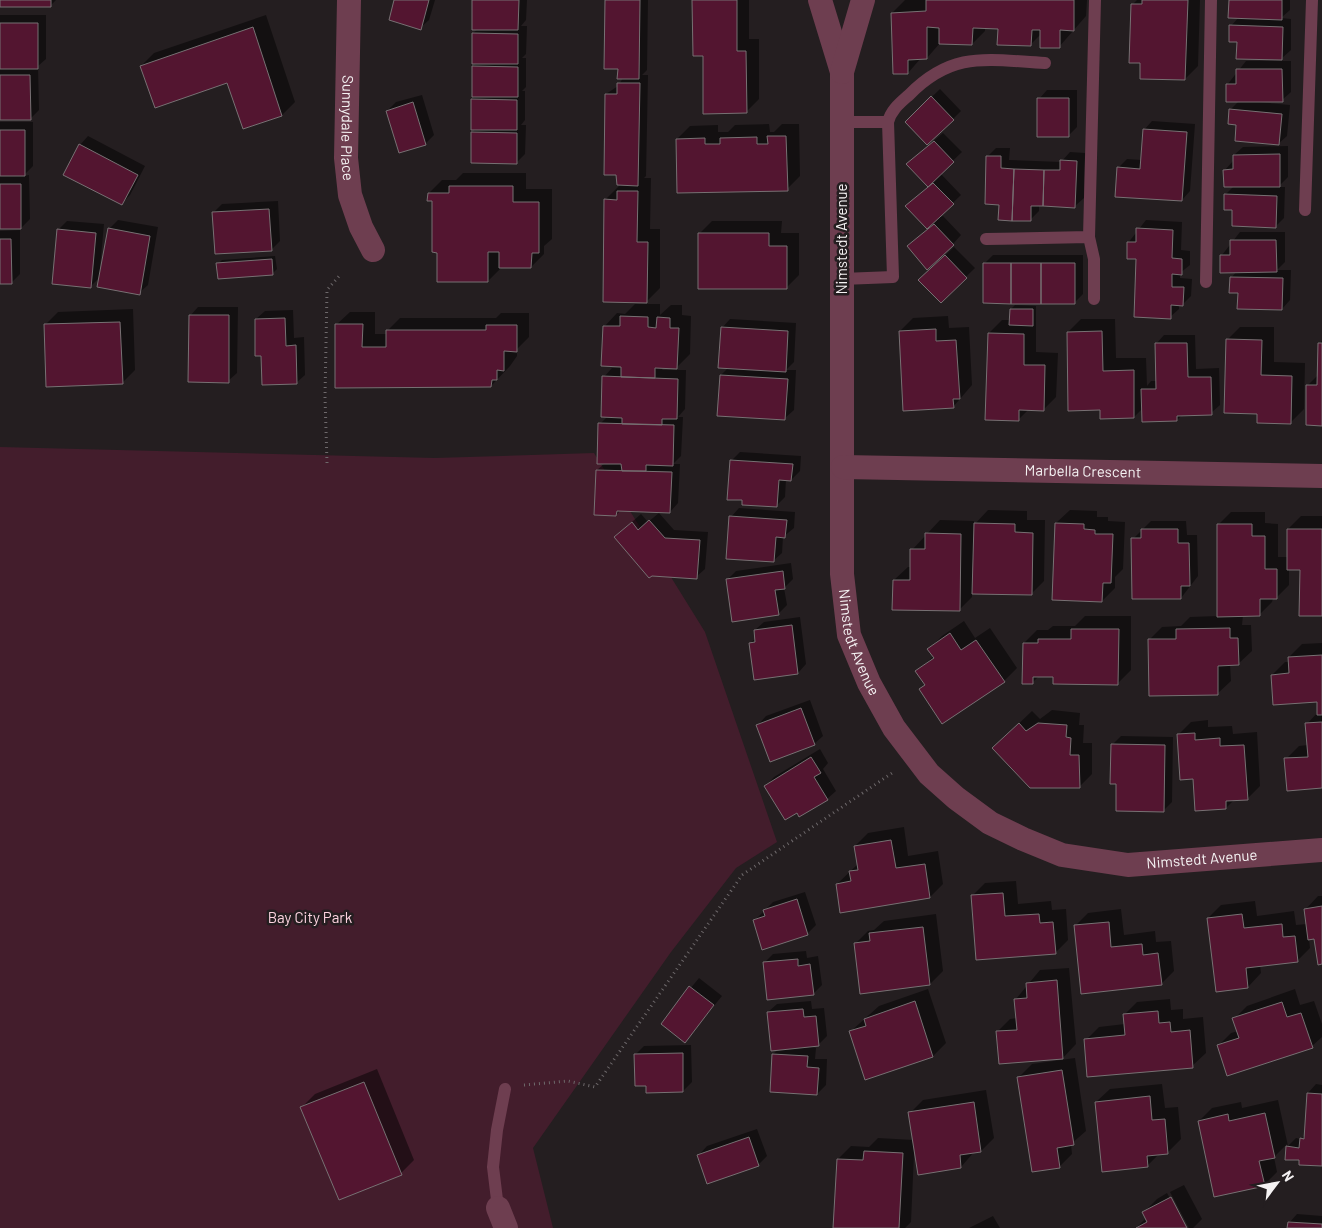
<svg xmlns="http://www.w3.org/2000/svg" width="1322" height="1228" font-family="Barlow,sans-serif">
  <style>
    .green { fill: #431d2c }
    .shadow { fill: #0007 }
    .building { fill: #531530; stroke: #777173 }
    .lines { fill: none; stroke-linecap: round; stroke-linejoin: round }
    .path { stroke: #6e696b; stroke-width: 3; stroke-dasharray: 1 4; stroke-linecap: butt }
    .lane { stroke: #6e3e50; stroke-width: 12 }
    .street { stroke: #6e3e50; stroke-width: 24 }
    .labels { text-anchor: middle; stroke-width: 5; stroke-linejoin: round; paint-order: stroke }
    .street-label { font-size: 15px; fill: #f5f2f3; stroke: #241e20 }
    .park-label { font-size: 15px; fill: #fdd3e0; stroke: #241e20 }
  </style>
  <rect width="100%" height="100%" fill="#241e20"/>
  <!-- green -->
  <path class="green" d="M0 447 435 458 594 453 705 632 777 842 736 868 671 952 533 1148 553 1228H0Z"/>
  <!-- shadow -->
  <path class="shadow" d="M0 0H56L50 6H0Z
    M396 0H435L429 20 420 28Z
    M474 0H527L526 20 521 26H527L526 54 522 58H526V87L522 91H525V120L521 125H526L525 154 516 163 472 133 476 128 472 99 476 95 473 66 477 63 473 33 478 29Z
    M606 0H648L647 70 642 75H648L646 176 644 178H651L650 229H660V288L647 301 605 200 621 184 606 94 618 86 623 78Z
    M693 0H749V39H759V99L746 112 705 54Z
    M905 0H1087L1086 16 1059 47 1042 33 1030 45 999 28 985 27V31L972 44 940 43 927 58H921L908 73 892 13Z
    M1137 0H1200L1198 66 1185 79 1141 62 1132 5Z
    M1230 0H1290V10L1281 18 1291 19V50L1282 58 1238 41 1231 26 1239 17Z
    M0 15H46V59L38 66 39 110 30 119H0Z
    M266 15 295 102 282 115 243 128 228 82 141 66 154 53Z
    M1246 61H1291V92L1282 100 1259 101 1258 102 1290 105 1287 136 1278 144 1238 124 1231 109 1239 101 1227 85Z
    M940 89 961 111 953 119 906 122Z
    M1047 90H1077V127L1068 136 1039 99Z
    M422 95 434 135 425 144 387 111 396 102Z
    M1152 121 1195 124 1190 191 1182 200 1118 168 1127 159 1142 160 1144 130Z
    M0 122H33V166L23 176 29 175 30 219 21 228H0Z
    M769 124 770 132H774L782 124H799L800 176 787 189 677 139 690 126 718 125V132H728L735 125Z
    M943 133 962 152 940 173 961 195 937 218 943 216 961 235 953 244 908 246 928 229 907 206 929 186 916 156Z
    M88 136 145 166 130 195 121 204 80 145Z
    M1288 146V177L1278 187H1285L1284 218 1276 226 1234 209 1225 195 1234 186 1225 170 1233 161 1234 155 1243 147Z
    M996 148H1010L1009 160 1061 162 1070 152 1085 153 1084 198 1075 206 1039 205V211L1030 220 1000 204 988 156Z
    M463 173H526V189H552V239L544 246V254L531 267 501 268 488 281 438 251 433 200 429 193 442 180H456Z
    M278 201 280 241 271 250 214 212 222 204Z
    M118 220 158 227 148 285 139 293 100 277 90 287 59 229 67 221 104 224 100 268H102L109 229Z
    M1146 220 1182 222 1181 250 1190 251V265L1180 273V278L1192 279 1191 296 1183 304H1179V309L1170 317 1128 243Z
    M712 221H782L781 233H799V275L786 288 699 234Z
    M20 230V274L11 283H0V231Z
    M1240 232H1285V262L1277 270H1291L1290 300 1282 309 1239 292 1231 278 1237 271 1222 255Z
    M954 247 975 268 941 301 920 280Z
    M993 255H1083V294L1074 303 985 263Z
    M275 256 277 269 273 273 218 264 222 260Z
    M635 304H660V315L671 305H682V315L691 316 690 354 677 367H664L662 370H686L685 409 678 417H683L681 456 673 464H680L678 503 670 512 621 510 616 515 597 470 605 463 600 424 608 416 604 377 612 368H622L604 327 617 313 625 314Z
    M1015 305 1036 306V352L1058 353 1056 397 1043 410H1028L1019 419 989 333 1002 320H1010L1011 309Z
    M198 307H238L237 373 228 381 190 316Z
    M133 309 135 370 122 383 45 325 58 312Z
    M293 310 294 338 304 337 305 375 296 383 262 355 256 319 265 311Z
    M350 312H375V334H387V331L400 318H496L501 313H529V337L517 349V356L510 366 491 386H336V325Z
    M948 316 949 328 969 327 972 385 953 407 900 331 913 318Z
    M730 319 796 323 794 362 786 370H796L794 410 785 418 721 375 729 367 722 328Z
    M1081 319H1115L1116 358H1146L1147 386 1151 381H1157L1156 344 1164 335H1195L1196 369 1219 368 1220 405 1211 413 1183 414 1177 420 1143 408 1134 417 1101 409 1068 332Z
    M1240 327H1274V362L1305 363 1304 409 1291 422 1259 413 1227 340Z
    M1322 341V424L1308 385 1318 375 1319 344Z
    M740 452 801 456 800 471 791 480 786 479 785 497 776 506 731 461Z
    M739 508 795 512 794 528 783 537 782 553 773 561 731 517Z
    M988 510 1027 511V520H1045L1044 581 1031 594 972 592V597L959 610 894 580 908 567H911L912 550 940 520 974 521V525Z
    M1070 510 1097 511V517H1108V521L1125 522 1123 569 1115 577V588L1102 601 1056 523Z
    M1231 512H1265V523L1278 524V557H1288V529L1301 516H1322V615L1301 569H1289V585L1276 598H1273L1272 602 1259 615H1243L1242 625H1251L1252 651 1238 664H1230L1231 681 1217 694 1149 640 1162 627 1181 626 1190 617 1218 616V525Z
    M659 513 674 530 708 532 705 569 696 577 625 528 641 514 648 522Z
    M1151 521H1186L1187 535H1197L1198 576 1181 598 1133 539Z
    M791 563 793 579 784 588 787 605 778 614 727 580 736 571Z
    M1085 616H1131V670L1118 683 1040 675 1032 683 1024 643 1037 630H1048L1053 626H1075Z
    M800 617 806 664 798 673 750 643 756 638 755 630 764 622Z
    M964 621 975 638 990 628 1017 668 1004 681 926 684 917 671 934 656 929 649 942 636Z
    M1322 643V787L1286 759 1299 746 1308 745 1307 724 1318 712V700L1272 675 1285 662H1290L1289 657 1302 644Z
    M810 700 823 736 814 744 758 725 766 716Z
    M1052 710 1080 713 1079 725H1084L1083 743H1092V774L1079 787 1007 735 1032 711 1040 719Z
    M1208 720V727L1232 726 1233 734 1257 732 1260 786 1247 799 1234 800 1226 808 1194 778 1178 735 1191 722Z
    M1121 736 1173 737 1172 802 1164 810 1112 745Z
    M820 749 828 763 823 769 836 791 827 799 766 786 774 777Z
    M904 827 908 856 938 851 943 884 930 897 837 884 858 864 855 846 868 833Z
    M1016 881 1018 904 1051 901 1052 910 1066 909 1068 940 1055 953 972 896 985 883Z
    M805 892 816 925 807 934 754 921 773 902Z
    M1318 896H1322V963L1315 938 1309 939 1310 948 1297 961 1260 965 1261 973 1248 987 1217 990 1208 918 1221 905 1255 901 1257 916 1294 911 1296 925 1307 924 1305 910Z
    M1121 909 1124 935 1155 931 1156 942 1171 941 1174 971 1161 984 1075 926 1088 913Z
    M936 914 943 971 930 984 855 944 868 931 874 930 884 921Z
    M806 951 807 958 818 956 822 985 813 994 764 963 773 954Z
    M1069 968 1076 1044 1061 1060 997 1032 1010 1019 1017 1018 1016 999 1040 970Z
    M699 978 722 996 685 1041 662 1023Z
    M928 989 946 1043 933 1056 866 1079 850 1032 879 1006Z
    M1295 989 1300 1005 1314 1001 1322 1024V1037L1312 1046H1218L1231 1033 1238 1031 1234 1019 1247 1006Z
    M1170 999 1171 1010 1183 1009V1019L1203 1017 1206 1053 1192 1066 1086 1040 1099 1027 1125 1024 1124 1015 1137 1002Z
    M811 1001 812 1009 824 1008 827 1036 818 1045 808 1046 816 1048 815 1059H827L826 1085 817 1094 773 1054 779 1049 768 1012 777 1004Z
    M691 1045 692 1082 683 1091 647 1085 636 1054 644 1046Z
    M1075 1058 1086 1131 1071 1144 1072 1154 1059 1167 1019 1077 1032 1064Z
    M377 1069 414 1160 401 1173 340 1199 302 1107 315 1094Z
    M1162 1084 1165 1108 1178 1107 1181 1139 1168 1152 1160 1153 1147 1166 1096 1102 1110 1089Z
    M1316 1084 1322 1085V1165L1300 1159 1286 1158 1287 1144 1274 1157 1277 1172 1264 1185 1199 1121 1212 1108 1241 1102 1242 1108 1278 1100 1288 1146 1296 1138 1301 1139 1305 1135 1308 1093Z
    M986 1090 994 1138 981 1151 974 1152 961 1167 914 1154 911 1222 905 1228H834L838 1159 851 1146 869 1147 878 1138 914 1140 910 1113 923 1100Z
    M757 1129 767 1156 758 1165 699 1155 707 1146Z
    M1184 1185 1202 1219 1193 1228H1189L1170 1192Z
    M1167 1193 1186 1228H1136L1147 1217 1144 1212 1157 1199Z
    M1297 1214 1322 1216V1228H1288L1289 1223Z
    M993 1216 1000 1228H969Z"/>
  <!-- building -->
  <path class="building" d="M0 0H51V7H0Z
    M394 0H429L421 30 389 20Z
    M472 0H519L518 30H472Z
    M605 0H640L639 79H617L618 69H604Z
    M692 0H737V51H746L747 113 703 114V56H693Z
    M926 0H1074V31L1060 30V48H1040V30H1032L1031 46 997 45 998 29 973 28 972 45 939 44V28L927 27V59L908 60V74H893L891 13 926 11Z
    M1142 0H1188L1185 80 1140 79V63H1129L1131 4H1142Z
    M1229 0H1282V20L1228 18Z
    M0 23H38V69H0Z
    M1229 25 1283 27 1282 60 1236 59 1237 42H1229Z
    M253 27 282 116 243 129 227 83 155 108 140 66Z
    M472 33 518 34V64H472Z
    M472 66 518 67V97H472Z
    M1236 69H1282L1283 102H1226V84H1236Z
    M0 75H30L31 120H0Z
    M617 83H640L638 186 617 185 616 175H604L605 94H617Z
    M931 96 954 120 927 145 905 122Z
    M1037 98H1069V137H1037Z
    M471 99 517 100V130H471Z
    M413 102 426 145 399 153 386 111Z
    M1229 109 1282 114 1279 145 1235 141 1236 125 1228 124Z
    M1143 129 1187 132 1182 201 1115 197 1117 167 1140 169Z
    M0 130H25V176H0Z
    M471 132 517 133V164L471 163Z
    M767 136H786L788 191 677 193 676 139 705 138V144H720V138L757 137V144H768Z
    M934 141 954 162 928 187 906 164Z
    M79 144 138 175 122 205 63 175Z
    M1280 154V187H1224L1223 170 1233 169V155Z
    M986 156H1001V168L1014 169 1012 221 998 220 999 205 985 204Z
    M1060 160 1077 161 1075 208 1043 206 1044 170H1060Z
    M1014 169 1044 170 1043 206H1031V221H1012Z
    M933 183 954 204 927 229 905 206Z
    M0 184H21V229H0Z
    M449 186H513V202H539V253H532L531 268H499V252H488V282H437V253L432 252V201H427L428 193H449Z
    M617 191H638L637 242H648L647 303 603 302 604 199 617 200Z
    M1224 194 1277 196 1276 228 1232 226V210H1224Z
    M269 209 272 251 215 254 212 212Z
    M934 224 954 245 927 270 907 246Z
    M108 228 150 236 140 295 97 287Z
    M1136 228 1173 230 1172 258 1182 259V275L1172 274V287H1184L1183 306 1171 305V319L1134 317 1136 259H1127V242H1136Z
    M57 229 96 233 91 288 52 284Z
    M698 233H769V246H787V289H698Z
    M0 239H11L12 284H0Z
    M1230 240H1276L1277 272 1220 273V255H1230Z
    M945 255 967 278 941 303 918 280Z
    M272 259 273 275 218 279 216 263Z
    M983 263H1011V304L983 303Z
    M1011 263H1041V304H1011Z
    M1041 263H1075V304H1041Z
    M1230 277 1283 278 1282 310 1237 309 1238 293H1229Z
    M1010 309H1033V326L1009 325Z
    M189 315H229V383L188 382Z
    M620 316 648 317V327L656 328 657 317 670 318V328H679L677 369 655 368V378L621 377V367L601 366 603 326H620Z
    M285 318 286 346 296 345 297 384 262 385 261 356H255V319Z
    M120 322 123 384 46 387 44 324Z
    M335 324H363L362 347H386V330H486V325H517V352L504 351V371L497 370V380H492L491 387 335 388Z
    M721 327 788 331 786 372 718 368Z
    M936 329V341L956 340 960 399H953L954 408 903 411 899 331Z
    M1102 331 1103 371 1134 370V418L1100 419V410L1068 411 1067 332Z
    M988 333 1024 334V365H1045L1044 411 1019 410V421L985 420Z
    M1226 339 1262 340 1261 375 1292 376 1291 424 1257 423V414L1224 413Z
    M1155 343H1187L1188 377H1211L1212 415 1177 416V421L1142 422 1141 389H1156Z
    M1318 343H1322V426L1306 425V385H1317Z
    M720 375 788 379 785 420 717 416Z
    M602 376 678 379 677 419H662V425L622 424V418L601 417Z
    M598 423 674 425 673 466 646 465V471H622L621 464H597Z
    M730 460 793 464 791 481 779 480 777 507 742 505V500H727Z
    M596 470 672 472 670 513 617 511 616 516 594 515Z
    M729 516 787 520 785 538 776 537 774 562 726 559Z
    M649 520 665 538 700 540 697 579 652 576 649 578 614 537 632 522 638 530Z
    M974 523 1015 524V532L1033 533 1032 595 972 594Z
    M1055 523 1084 524V529L1095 530V534H1113L1111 583H1103L1102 602 1052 600Z
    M1217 524H1252V536H1265V569H1277V599H1260V616L1217 617Z
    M1141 529H1178V543H1189L1190 586H1181V599H1132L1131 538H1141Z
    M1287 529H1322V616H1299L1300 570H1287Z
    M925 533 961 534 960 611 892 610 893 580H910V549H925Z
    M783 571 785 589 775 590 779 615 732 622 726 579Z
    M792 625 798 674 754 680 749 643 755 642 754 630Z
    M1230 628V638H1238L1239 665 1218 666V695L1149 696 1148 639H1176V629Z
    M1071 629H1119L1118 685 1053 684V677H1033V684H1022L1023 643H1038V639H1071Z
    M950 633 961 650 976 640 1005 682 942 724 919 689 925 685 915 671 934 658 927 649Z
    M1322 655V715H1317V702L1273 705 1271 675 1289 673 1288 657Z
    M801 708 815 745 770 762 756 725Z
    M1322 722V788L1287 791 1284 758 1308 757 1305 723Z
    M1019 723 1026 731 1038 723 1067 725 1066 737 1071 738 1070 755H1079L1080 788H1030L992 748Z
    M1195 733V740L1220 738V746L1244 745 1248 800 1226 801V809L1195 811 1193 779 1180 780 1177 734Z
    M1111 744 1165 745 1164 812 1116 811V784H1110Z
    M811 757 821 773 814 777 828 800 799 817 797 813 785 820 764 786Z
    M891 840 896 868 925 864 930 898 840 913 836 884 851 881 849 871 858 870 854 846Z
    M1003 893 1005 916 1039 914 1040 923 1053 922 1056 954 976 960 971 895Z
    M797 899 808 935 762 950 753 920 765 916 763 910Z
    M1322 906V964L1318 965 1314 939 1308 940 1304 909Z
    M1242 914 1244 928 1282 924 1283 937 1295 936 1298 962 1246 968 1248 988 1216 992 1207 918Z
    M1109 922 1111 947 1142 944 1143 955 1158 953 1162 985 1081 994 1074 925Z
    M923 927 930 985 860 994 854 943 870 941 869 933Z
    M798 959V966L810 964 814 995 767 1000 763 962Z
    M1057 980 1063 1059 999 1064 996 1031 1017 1030 1014 999 1027 998 1026 983Z
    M689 986 714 1005 685 1043 661 1024Z
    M915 1001 933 1057 865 1080 849 1031 866 1026 864 1019Z
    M1282 1002 1287 1017 1301 1013 1313 1048 1227 1076 1217 1045 1239 1038 1232 1018Z
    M803 1009 804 1017 816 1016 819 1046 771 1051 767 1012Z
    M1158 1011 1159 1023 1170 1022 1171 1032 1190 1030 1193 1068 1087 1077 1084 1039 1125 1035 1123 1014Z
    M683 1053V1092L646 1093V1086H635L634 1054Z
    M772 1054 808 1056 807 1067 819 1068 817 1095 770 1092Z
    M1062 1070 1074 1145 1057 1148 1060 1168 1032 1172 1017 1077Z
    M364 1082 402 1175 339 1200 300 1107Z
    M1307 1093 1322 1094V1166L1299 1165V1160H1285L1286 1146 1299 1148 1300 1138 1304 1139Z
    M1150 1096 1152 1120 1165 1119 1168 1154 1147 1156 1148 1167 1102 1172 1095 1102Z
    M974 1102 981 1152 960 1155 961 1168 918 1175 908 1112Z
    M1265 1113 1275 1158 1259 1161 1265 1186 1214 1197 1198 1121 1228 1114 1229 1121Z
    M749 1137 759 1166 707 1184 697 1155Z
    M864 1151 903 1153 899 1228H833L837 1159 863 1160Z
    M1171 1197 1187 1228H1136L1147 1222 1142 1212Z
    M1288 1222 1322 1224V1228H1287Z"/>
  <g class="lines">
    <!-- path -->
    <path class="path" d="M327 463 325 397 327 290 340 275
      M524 1085 568 1081 595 1087 742 875 895 771"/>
    <!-- lane -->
    <path class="lane" d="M841 122H888
      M1305 210 1312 0
      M1089 237 1094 259V299
      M986 239 1089 237 1095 0
      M842 279 893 277 888 122C891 110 900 103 909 95 953 50 988 60 1045 63
      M1206 282 1211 0
      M498 1208 493 1167 497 1130 505 1089"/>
    <!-- street -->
    <g class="street">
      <path id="s1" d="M349 0 346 158 350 195 361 227 373 250"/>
      <path id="s2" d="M820 0 842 72V574L849 635 869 683 894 728 929 774 956 798 990 823 1023 839 1062 855 1128 865 1322 850"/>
      <path d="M842 72 863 0"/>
      <path id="s3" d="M843 467 1322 476"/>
      <path d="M498 1208 506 1228"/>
    </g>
  </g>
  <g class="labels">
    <!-- street labels -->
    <g class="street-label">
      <text dy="5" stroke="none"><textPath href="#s1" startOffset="128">Sunnydale Place</textPath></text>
      <text transform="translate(842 239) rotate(-90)" y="5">Nimstedt Avenue</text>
      <text dy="5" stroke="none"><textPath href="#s3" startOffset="240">Marbella Crescent</textPath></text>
      <text dy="5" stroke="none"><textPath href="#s2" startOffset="648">Nimstedt Avenue</textPath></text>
      <text dy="5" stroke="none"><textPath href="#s2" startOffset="1098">Nimstedt Avenue</textPath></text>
    </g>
    <!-- park labels -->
    <g class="park-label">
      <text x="310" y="923">Bay City Park</text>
    </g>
  </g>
  <!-- north arrow -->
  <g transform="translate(1277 1183) rotate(58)" stroke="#241e20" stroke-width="4" paint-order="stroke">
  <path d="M0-4L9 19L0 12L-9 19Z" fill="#f5f2f3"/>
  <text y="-8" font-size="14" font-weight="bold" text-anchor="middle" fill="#f5f2f3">N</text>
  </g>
</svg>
